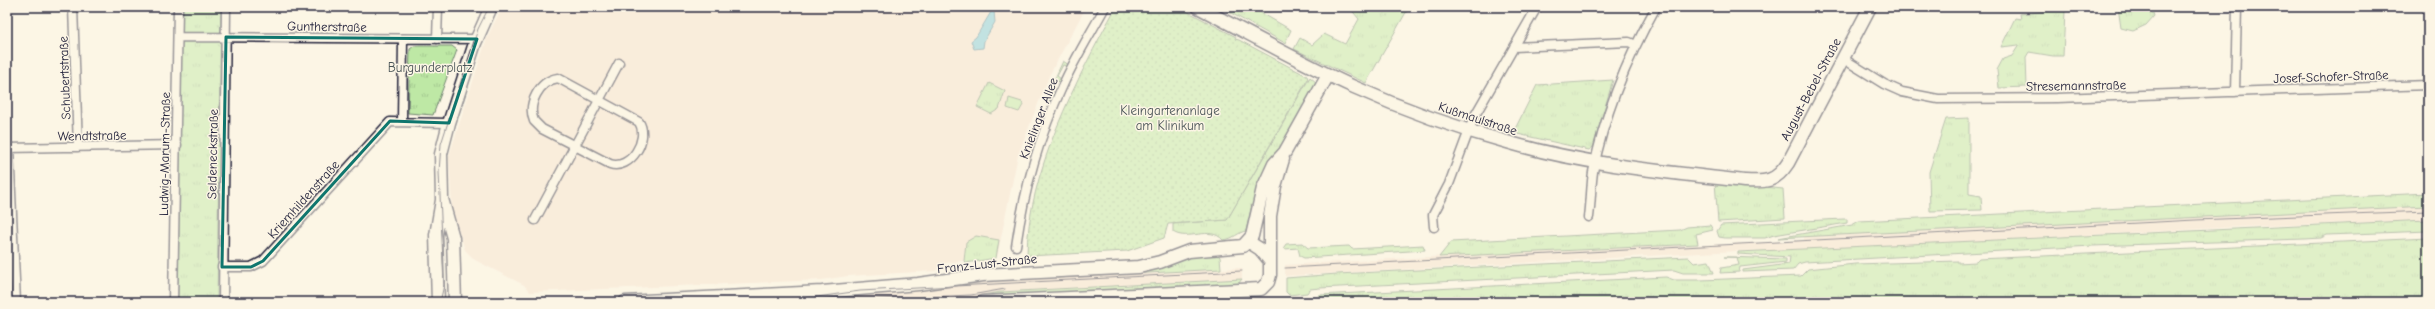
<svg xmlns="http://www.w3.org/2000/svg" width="2435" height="309" font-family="'Comic Neue',sans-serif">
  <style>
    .built { fill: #f7e2cf }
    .grass { fill: url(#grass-tufts); stroke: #708570 }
    .garden { fill: url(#garden-dots); stroke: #708570 }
    .pitch { fill: #bee8a5; stroke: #708570 }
    .water { fill: #7dcbdb; stroke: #59879b }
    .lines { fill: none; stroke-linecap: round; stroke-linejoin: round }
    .street-casing { stroke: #22223b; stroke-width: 11 }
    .secondary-casing { stroke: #22223b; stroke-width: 15 }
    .street { stroke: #fcf5e5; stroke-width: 8 }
    .secondary { stroke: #fcf5e5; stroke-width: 12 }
    .tram { stroke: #22223b; stroke-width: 1 }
    .marked { fill: none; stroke: #0f766e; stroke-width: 3; stroke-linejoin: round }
    .labels { text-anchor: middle; stroke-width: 3; stroke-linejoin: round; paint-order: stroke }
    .street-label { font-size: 13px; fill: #22223b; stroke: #fcf5e5 }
    .park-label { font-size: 13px; fill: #495456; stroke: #fcf5e5 }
  </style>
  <defs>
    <pattern id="grass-tufts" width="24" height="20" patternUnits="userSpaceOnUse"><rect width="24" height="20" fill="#bee8a5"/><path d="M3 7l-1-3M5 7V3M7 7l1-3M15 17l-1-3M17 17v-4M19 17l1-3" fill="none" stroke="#a3c78f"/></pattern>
    <pattern id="garden-dots" width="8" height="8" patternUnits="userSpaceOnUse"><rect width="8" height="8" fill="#bee8a5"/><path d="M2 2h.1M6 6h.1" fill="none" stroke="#a3c78f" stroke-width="1.8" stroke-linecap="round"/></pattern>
  </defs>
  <rect width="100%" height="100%" fill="#fcf5e5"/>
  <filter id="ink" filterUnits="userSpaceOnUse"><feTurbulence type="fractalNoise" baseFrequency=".025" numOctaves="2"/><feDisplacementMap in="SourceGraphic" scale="8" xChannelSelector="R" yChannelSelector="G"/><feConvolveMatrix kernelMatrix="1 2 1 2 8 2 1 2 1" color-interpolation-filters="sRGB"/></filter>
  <g filter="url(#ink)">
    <!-- built -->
    <path class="built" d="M502 7H1086L1049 76 1018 155 997 257 944 263 935 271 848 276 821 280 530 292 524 285 475 260 465 250 452 208 449 156 487 38Z
      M2428 206V220L2238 227 1826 249 1737 251 1285 276V265L1518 252 1754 243 1804 240V237L2244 214Z
      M1242 268V279L1001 292 983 295V297L973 300 921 302H686L961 281 1057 276V278Z"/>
    <!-- grass -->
    <path class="grass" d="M182 7H221L217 302H178Z
      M1220 7H1251L1291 30 1285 43Z
      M1349 7H1409L1366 83 1294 49 1300 38 1312 45 1324 34 1345 44 1359 19Z
      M2118 7H2151L2154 16 2146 25 2133 31 2121 28Z
      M2050 11H2065L2063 56H2053L2029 52 2026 57 2027 87 1999 88 1997 70 2003 59 2012 56 2019 45 2001 47 2015 18 2021 19 2020 14Z
      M414 46H452L457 50 433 115 408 113 410 49Z
      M1063 61 1069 65 1067 67 1063 65 1057 76 1061 79 1060 82 1055 80 1050 91 1055 93 1051 100 1044 102Z
      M1310 77 1317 83 1260 183 1251 209 1246 231C1238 232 1234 239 1223 240 1210 225 1188 242 1173 232V224L1227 220Z
      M1613 80 1593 147 1589 150 1513 133 1537 85Z
      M989 83 1005 91 999 109 991 114 977 107Z
      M1969 118V194L1981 196 1982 210 1930 211 1929 172 1946 119Z
      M1715 182 1783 189 1785 218 1718 222Z
      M2428 193V206L1778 238 1852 225 1859 221Z
      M1844 219H1847V223L1774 235 1765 238H1725L1719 237 1717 231 1721 225Z
      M2428 220V231L2327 235 2321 238 2304 239 2092 246 1805 262 1798 264 1793 270 1743 272V270L1789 264 1790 257 1738 254V252Z
      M1710 225 1713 230 1696 234 1698 244 1439 257 1451 242 1680 230 1687 227Z
      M976 236 999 240 996 258 966 263 964 261 966 242Z
      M2428 238V302H1317L1319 295 1666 277 1674 280H1701L1801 276 1808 269 1855 264 1958 261V263L1976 262 1979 259Z
      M1302 243 1308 248 1349 246 1352 249 1423 245 1425 250 1304 258 1300 256 1298 248 1285 249 1284 247 1286 244Z
      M1215 251 1220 257 1221 269 1057 278Z
      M1688 257 1694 263 1709 261 1714 273H1683L1674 270 1320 288 1310 289 1307 293 1289 295 1286 292V278L1337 274Z
      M1724 257 1786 259V262L1740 267 1739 272 1720 273 1721 268 1739 265 1737 257Z
      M1242 279 1238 284 983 297V295L1001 292Z
      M1245 295 1242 301 1120 302 1155 300 1157 298Z"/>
    <!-- garden -->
    <path class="garden" d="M1116 7H1179L1236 37 1235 39 1239 40 1307 76 1308 79 1227 220 1168 224 1164 238 1127 251 1027 256C1027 173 1077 79 1116 7Z"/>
    <!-- pitch -->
    <path class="pitch" d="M1009 98 1022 102 1023 105 1019 112 1007 108Z"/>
    <!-- water -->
    <path class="water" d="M994 11 995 22 984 41 983 48 974 49 971 41 976 37 991 12Z"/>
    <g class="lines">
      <defs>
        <path id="street" d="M73 7 78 147
          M178 37 477 39
          M437 39 438 7
          M1514 47 1629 42 1636 45
          M1842 58 1884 84 1902 92 1938 99 2057 98 2428 85
          M558 78 639 122C650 139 630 171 610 164L542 129 534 121C527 104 539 81 558 78Z
          M2235 92 2237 7
          M402 122 403 39
          M7 148 177 145
          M9 148 16 302
          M1589 217C1591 202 1591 186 1593 172 1604 115 1628 57 1656 7
          M535 220 619 63
          M1434 227 1433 215 1449 184 1474 117 1537 7
          M1016 246C1024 190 1039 136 1063 85 1075 58 1091 33 1105 7
          M222 267H251L263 261 390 122 449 123
          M173 302 178 7
          M223 302 226 7"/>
        <path id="secondary" d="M1198 7C1250 34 1301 63 1354 87 1405 110 1459 129 1514 144 1588 165 1667 172 1744 181 1765 182 1775 183 1788 163L1870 7
          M1249 242 1260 249 1270 261
          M438 302 436 235 442 200
          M455 302 453 238 442 199 441 154 449 123 475 43 491 7
          M625 302 822 292 918 284 983 275 1139 267 1160 262 1189 251 1243 246 1252 236 1263 188 1274 164 1285 152 1328 75
          M982 302 1261 289 1268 282 1270 275V216L1275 186 1283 159"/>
      </defs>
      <!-- street casing -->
      <use href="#street" class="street-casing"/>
      <!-- secondary casing -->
      <use href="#secondary" class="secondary-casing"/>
      <!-- street -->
      <use href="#street" class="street"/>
      <!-- secondary -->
      <use href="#secondary" class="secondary"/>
      <!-- tram -->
      <path class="tram" d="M1285 268 2195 220 2428 211
        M440 302 444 285 439 172 441 144 478 29 489 7
        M719 302 817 297 860 291 1242 271
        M821 302 971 295 1005 289"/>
    </g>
  </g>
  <!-- marked area -->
  <path d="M0 0H2435V309H0ZM226 37 477 39 449 123 390 121 263 261 251 267H222Z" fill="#fcf5e5" fill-opacity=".55" fill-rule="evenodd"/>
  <path class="marked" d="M226 37 477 39 449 123 390 121 263 261 251 267H222Z"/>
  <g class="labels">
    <!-- street labels -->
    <g class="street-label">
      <text transform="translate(327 26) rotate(1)" y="5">Guntherstraße</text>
      <text transform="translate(2331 76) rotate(-2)" y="5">Josef-Schofer-Straße</text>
      <text transform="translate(64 78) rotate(-92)" y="5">Schubertstraße</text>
      <text transform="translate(2076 85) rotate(-1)" y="5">Stresemannstraße</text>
      <text transform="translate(1810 89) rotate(-62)" y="5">August-Bebel-Straße</text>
      <text transform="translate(1038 118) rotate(-69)" y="5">Knielinger Allee</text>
      <text transform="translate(1478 118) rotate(18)" y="5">Kußmaulstraße</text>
      <text transform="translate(92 135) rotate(-1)" y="5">Wendtstraße</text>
      <text transform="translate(164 154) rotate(-89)" y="5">Ludwig-Marum-Straße</text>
      <text transform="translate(212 154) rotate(-89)" y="5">Seldeneckstraße</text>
      <text transform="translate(303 199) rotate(-48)" y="5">Kriemhildenstraße</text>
      <text transform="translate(987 263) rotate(-6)" y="5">Franz-Lust-Straße</text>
    </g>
    <!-- park labels -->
    <g class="park-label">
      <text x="430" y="72">Burgunderplatz</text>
      <text x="1170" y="115">Kleingartenanlage<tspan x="1170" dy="15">am Klinikum</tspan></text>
    </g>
  </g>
  <!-- margin -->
  <rect width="2435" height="309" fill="none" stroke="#fcf5e5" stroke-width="24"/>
  <rect x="12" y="12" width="2411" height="285" fill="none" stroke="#22223b" stroke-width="1.5" filter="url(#ink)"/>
</svg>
